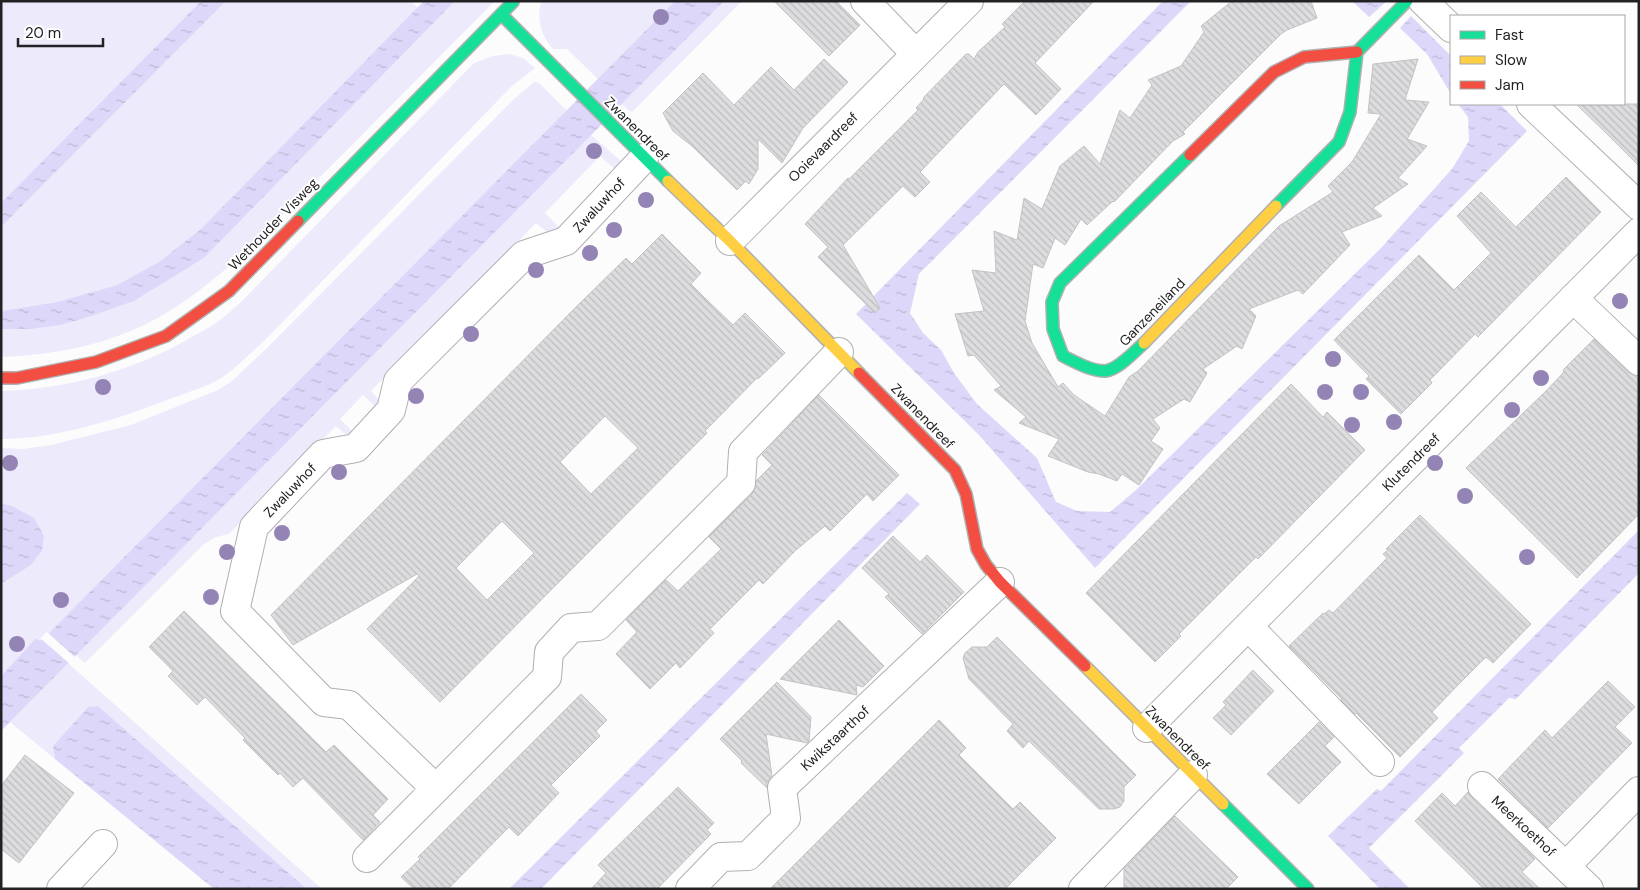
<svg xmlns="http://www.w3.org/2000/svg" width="1640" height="890" font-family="'DM Sans',sans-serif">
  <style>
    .grass { fill: #edeafc }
    .water { fill: url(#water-ripples) }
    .pier { fill: #fcfcfd }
    .building { fill: url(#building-back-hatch); stroke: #c3c3c5; fill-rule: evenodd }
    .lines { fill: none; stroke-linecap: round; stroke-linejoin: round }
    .street-casing { stroke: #b0b0b1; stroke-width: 30 }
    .fast-casing { stroke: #b0b0b1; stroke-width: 14 }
    .slow-casing { stroke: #b0b0b1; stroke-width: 14 }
    .jam-casing { stroke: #b0b0b1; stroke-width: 14 }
    .street { stroke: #fff; stroke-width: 28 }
    .fast { stroke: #16e098; stroke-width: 11 }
    .slow { stroke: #ffcf43; stroke-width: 11 }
    .jam { stroke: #f24e42; stroke-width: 11 }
    .tree { fill: #9483b5 }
    .labels { text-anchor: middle; stroke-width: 4; stroke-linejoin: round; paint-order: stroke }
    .street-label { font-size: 14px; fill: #222124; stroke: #fff }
  </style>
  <defs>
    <pattern id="water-ripples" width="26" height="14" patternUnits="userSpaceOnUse" patternTransform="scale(1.25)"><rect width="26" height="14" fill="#ddd7fa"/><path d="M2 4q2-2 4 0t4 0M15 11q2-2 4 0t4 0" fill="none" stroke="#bdb8d6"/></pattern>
    <pattern id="building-back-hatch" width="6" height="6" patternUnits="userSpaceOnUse" patternTransform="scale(1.25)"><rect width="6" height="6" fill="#dddddf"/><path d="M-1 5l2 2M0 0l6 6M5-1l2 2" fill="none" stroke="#bdbdbf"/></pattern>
  </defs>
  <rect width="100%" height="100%" fill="#fcfcfd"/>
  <!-- grass -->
  <path class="grass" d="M1 1H201L1 203Z
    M226 1H411L418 8 202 228 159 262 117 285 57 302 1 311V227Z
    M455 1H495C436 60 378 119 319 178 268 229 218 285 154 320 107 345 54 355 1 357V329H32L61 325 92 316 134 301 204 258Z
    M541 1H675L598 79 567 49H553C540 34 537 21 541 1Z
    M724 1H742L632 112 628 110 622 104Z
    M510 54 523 58 535 68 512 86 263 342C250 353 237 367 223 377 207 387 188 392 170 399 117 419 59 439 1 439V391C67 389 133 371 190 338 200 332 211 327 220 320 228 314 235 307 243 300L474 63 493 56Z
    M534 82H538L567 111 48 634 40 641 36 638 1 676V584L31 565 42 551 12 506 1 503V448L23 449 51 445 131 425 218 390 232 381 268 347 514 99Z
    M591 135 621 161 615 169 600 156 545 213 559 227 555 232 548 233 536 223 371 391 379 400 378 409 363 395 340 419 354 433 352 435 345 434 336 426 229 534 216 537 204 544 85 663 76 655Z
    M68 663 322 889H307L98 706 88 707 53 746 55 759 10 722Z"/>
  <!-- water -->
  <path class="water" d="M201 1H226L1 227V203Z
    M424 1H455L204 258 134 301 92 316 61 325 32 329H1V311L57 302 117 285 159 262 202 228Z
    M675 1H724L1 731V676L36 638 40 641 48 634Z
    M1163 1H1191L919 274 910 313 923 333 941 350 954 373 977 404 1037 458 1056 502 1077 511 1110 512 1136 490 1381 248 1452 169 1469 141 1468 117 1458 104H1500L1527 131 1095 568 979 435 856 314Z
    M1352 1H1387L1369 17Z
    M1411 16 1451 56V94L1427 54 1400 28Z
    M907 493 920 504 541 889H509Z
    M1 503 12 506 34 518 44 536 42 551 31 565 1 584Z
    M1639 530V573L1516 699 1509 698 1459 748 1464 753 1369 848 1410 889H1380L1328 836 1377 789 1381 791Z
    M98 706 307 889H214L55 759 53 746 88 707Z"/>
  <!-- pier -->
  <path class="pier" d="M47 632 76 658 70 664 40 638Z"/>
  <!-- building -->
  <path class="building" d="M774 1H836L860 25 829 56Z
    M1025 1H1094L1035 63 1061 89 1036 115 1004 84 920 172 930 182 915 197 903 186 843 245 880 308 875 313 818 257 828 247 805 224 848 178 849 179 918 110 916 108 924 99 923 98 966 54H969L974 59 978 52 1005 27 1002 24Z
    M1232 1H1311L1317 18 1287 30 1281 34 1183 132 1185 134 1173 141 1114 202 1113 201 1087 225 1081 219 1065 245 1055 238 1043 268 1033 264 1025 321 1032 343 1058 387 1063 383 1074 395 1105 416 1129 377 1138 371 1279 226 1333 192 1328 186 1352 162 1381 114 1368 113 1373 64 1418 59 1405 100 1429 102 1407 139 1427 146 1398 178 1408 184 1373 208 1382 216 1342 232 1350 245 1303 294 1298 290 1249 309 1256 316 1242 349 1237 346 1203 369 1207 373 1190 402 1184 399 1153 419 1160 428 1151 441 1163 449 1139 485 1122 474 1117 481 1099 474 1088 472 1048 456 1059 439 1019 423 1026 417 994 390 1001 386 974 355 968 356 955 314 984 311 972 270 996 273 994 231 1017 240 1024 198 1042 209 1060 166 1084 146 1100 164 1120 110 1130 118 1152 85 1148 80 1181 66 1204 32 1201 26Z
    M824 59 848 82 803 128 782 163 758 139V169L749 184 746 181 737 190 692 146 673 131 663 113 703 73 734 105 771 67 794 90Z
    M1576 104H1639V166L1606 133Z
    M1566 177 1601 212 1478 337 1475 334 1430 380 1432 383 1401 414 1366 379 1369 376 1334 340 1419 255 1454 290 1491 253 1457 216 1481 192 1516 227Z
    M662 234 701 273 691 284 708 301 733 325 745 313 785 353 758 379 757 378 705 431 707 433 440 702 367 629 419 576 417 574 293 645 271 615 578 305 626 258 632 264ZM605 416 638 448 591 494 560 462ZM502 521 534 553 487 600 456 568Z
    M1594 339 1628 372 1639 378V514L1577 578 1466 468 1546 391 1564 372 1563 370Z
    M1291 384 1323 417 1327 412 1365 450 1258 559 1256 557 1179 634 1181 636 1155 662 1086 593Z
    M819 395 899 475 873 501 867 494 830 531 825 526 796 550 763 584 759 580 710 629 714 633 680 668 676 663 650 689 616 654 637 632 626 620 666 580 678 591 721 549 709 537 752 494 757 480 772 465 762 455Z
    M1420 515 1531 624 1493 663 1486 657 1459 684 1432 712 1438 718 1400 757 1356 713 1355 714 1341 700 1342 699 1289 646 1323 613 1324 614 1329 610 1333 613 1387 558 1383 554 1388 550 1386 549Z
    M893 536 920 562 927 555 964 592 922 634 885 597 889 594 862 568Z
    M184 611 326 752 334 745 388 799 373 815 380 822 363 840 303 778 293 787 280 773 278 775 243 740 245 738 205 697 197 705 168 676 173 671 149 647Z
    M839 620 884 666 863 687 856 685 857 695 780 679Z
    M997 637 1136 775 1124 787V801L1120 807 1114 809H1099L1029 741 1023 748 1007 731 1013 724 969 679 963 658 965 653 972 647H987Z
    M1253 670 1274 691 1231 735 1213 718 1226 705 1223 702Z
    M1608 681 1635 707 1615 727 1632 743 1548 828 1498 779 1545 730 1552 738Z
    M777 682 811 717 809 741 807 743 766 734 772 776 767 782V788L741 763 742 761 720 739Z
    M581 694 607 720 596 731 600 736 551 785 559 793 518 836 509 827 448 889H414L401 877 420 859 418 857Z
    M939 720 966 748 959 755 1013 809 1020 802 1056 838 1005 889H770Z
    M1319 722 1334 737 1325 746 1341 762 1299 804 1267 774Z
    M25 755 74 793 19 863 1 849V786Z
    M678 787 714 823 707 830 711 834 657 889H591L606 873 598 865Z
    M1468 792 1471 797 1535 859 1522 872 1540 889H1484L1415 821 1442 793 1455 806Z
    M1175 816 1238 877 1226 889H1124V869Z"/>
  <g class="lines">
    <defs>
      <path id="street" d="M865 1 916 54
        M1423 1 1451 28
        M1531 104 1639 206
        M730 241 969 1
        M1573 298 1639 361
        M1248 626 1380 762
        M1147 728 1639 232
        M1482 786 1589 889
        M435 788 349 705 324 702 235 611 254 527 323 454 356 448 391 410 398 381 524 255 566 241 644 158
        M367 858 547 677 549 652 571 628 598 626 741 483 743 452 839 352
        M1566 866 1639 791
        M61 889 103 844
        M690 889 721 857 748 856 786 818 782 788 1000 582
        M1083 889 1193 775"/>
      <path id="fast" d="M501 14 668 181
        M1276 206 1339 142 1350 112 1357 52 1407 1
        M298 221 513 2
        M1144 343C1135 351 1118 370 1105 371 1091 371 1075 362 1063 356L1053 329 1052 302 1060 283 1190 155
        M1223 804 1308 889"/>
      <path id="slow" d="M668 181 730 241 859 373
        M1144 343 1276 206
        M1085 666 1223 804"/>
      <path id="jam" d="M1190 155 1274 72 1304 57 1357 52
        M859 373 955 470 966 494 977 549 986 565 1000 582 1085 666
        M1 378H17L96 362 166 336 229 291 298 221"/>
    </defs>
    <!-- street casing -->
    <use href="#street" class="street-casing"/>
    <!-- fast casing -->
    <use href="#fast" class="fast-casing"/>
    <!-- slow casing -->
    <use href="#slow" class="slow-casing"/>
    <!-- jam casing -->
    <use href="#jam" class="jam-casing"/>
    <!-- street -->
    <use href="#street" class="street"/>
    <!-- fast -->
    <use href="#fast" class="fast"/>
    <!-- slow -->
    <use href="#slow" class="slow"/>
    <!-- jam -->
    <use href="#jam" class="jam"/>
  </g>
  <!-- trees -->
  <g class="tree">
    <circle cx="661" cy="17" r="8"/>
    <circle cx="594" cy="151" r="8"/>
    <circle cx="646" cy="200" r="8"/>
    <circle cx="614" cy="230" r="8"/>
    <circle cx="590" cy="253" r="8"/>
    <circle cx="536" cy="270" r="8"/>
    <circle cx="1620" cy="301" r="8"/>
    <circle cx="471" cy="334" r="8"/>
    <circle cx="1333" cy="359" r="8"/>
    <circle cx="1541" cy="378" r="8"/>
    <circle cx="103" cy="387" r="8"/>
    <circle cx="1325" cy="392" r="8"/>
    <circle cx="1361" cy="392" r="8"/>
    <circle cx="416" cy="396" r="8"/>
    <circle cx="1512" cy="410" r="8"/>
    <circle cx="1394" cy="422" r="8"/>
    <circle cx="1352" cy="425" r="8"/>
    <circle cx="10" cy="463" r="8"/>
    <circle cx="1435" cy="463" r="8"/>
    <circle cx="339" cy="472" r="8"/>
    <circle cx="1465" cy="496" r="8"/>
    <circle cx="282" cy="533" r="8"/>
    <circle cx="227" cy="552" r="8"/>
    <circle cx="1527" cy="557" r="8"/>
    <circle cx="211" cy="597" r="8"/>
    <circle cx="61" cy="600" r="8"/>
    <circle cx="17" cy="644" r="8"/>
  </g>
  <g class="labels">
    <!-- street labels -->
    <g class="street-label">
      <text transform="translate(637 129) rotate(45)" y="5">Zwanendreef</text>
      <text transform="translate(823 147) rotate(-45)" y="5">Ooievaardreef</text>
      <text transform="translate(599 205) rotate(-47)" y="5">Zwaluwhof</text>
      <text transform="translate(273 224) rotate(-46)" y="5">Wethouder Visweg</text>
      <text transform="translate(1152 312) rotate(-46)" y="5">Ganzeneiland</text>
      <text transform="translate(923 416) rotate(46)" y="5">Zwanendreef</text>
      <text transform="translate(1411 462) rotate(-45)" y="5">Klutendreef</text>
      <text transform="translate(290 490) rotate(-46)" y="5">Zwaluwhof</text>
      <text transform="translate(835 738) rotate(-43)" y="5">Kwikstaarthof</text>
      <text transform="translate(1178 738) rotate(45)" y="5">Zwanendreef</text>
      <text transform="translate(1524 826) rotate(43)" y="5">Meerkoethof</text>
    </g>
  </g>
  <!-- border -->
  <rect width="1640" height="890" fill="none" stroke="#222124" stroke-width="5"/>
  <!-- legend -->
  <rect x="1450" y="15" width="175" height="90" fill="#ffffff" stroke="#a7a6a7"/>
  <rect x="1460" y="31" width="25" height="8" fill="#16e098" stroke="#a7a6a7"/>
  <text x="1495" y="40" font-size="15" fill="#222124">Fast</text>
  <rect x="1460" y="56" width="25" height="8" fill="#ffcf43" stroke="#a7a6a7"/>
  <text x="1495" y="65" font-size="15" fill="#222124">Slow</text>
  <rect x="1460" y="81" width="25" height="8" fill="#f24e42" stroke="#a7a6a7"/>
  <text x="1495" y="90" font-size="15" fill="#222124">Jam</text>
  <!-- scale -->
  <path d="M18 38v8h85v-8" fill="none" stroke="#222124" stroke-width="2.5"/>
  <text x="25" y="38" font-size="15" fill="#222124" stroke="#ffffff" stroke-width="4" paint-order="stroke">20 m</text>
</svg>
